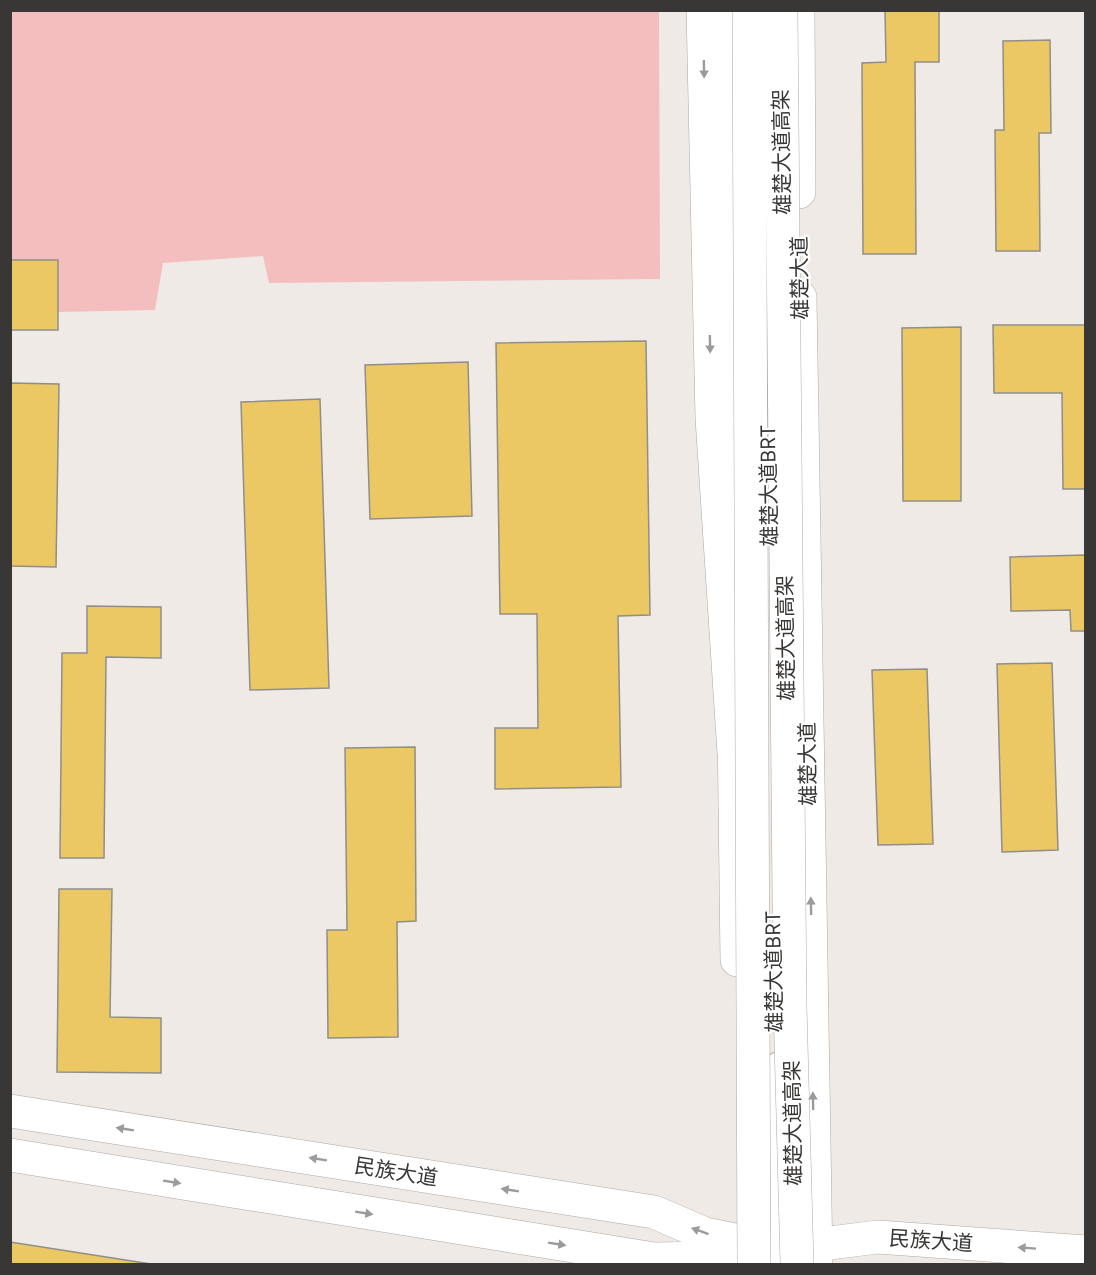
<svg xmlns="http://www.w3.org/2000/svg" width="1096" height="1275" font-family="Figtree,'Noto Sans SC',sans-serif">
  <style>
    .green { fill: #f4bebf }
    .building { fill: #ecc864; stroke: #908e89; stroke-width: 1.5 }
    .lines { fill: none; stroke-linecap: round; stroke-linejoin: round }
    .service-casing { stroke: #ada8a5; stroke-width: 14 }
    .primary-casing { stroke: #ada8a5; stroke-width: 34 }
    .trunk-casing { stroke: #ada8a5; stroke-width: 34 }
    .service { stroke: #fff; stroke-width: 12 }
    .primary { stroke: #fff; stroke-width: 33 }
    .trunk { stroke: #fff; stroke-width: 33 }
    .trunk-bridge-casing { stroke: #ada8a5; stroke-width: 34; stroke-linecap: butt }
    .trunk-bridge { stroke: #fff; stroke-width: 33 }
    .oneway { fill: #9c9b9a }
    .labels { text-anchor: middle; stroke-width: 4.5; stroke-linejoin: round; paint-order: stroke }
    .street-label { font-size: 21px; fill: #383735; stroke: #fff }
  </style>
  <rect width="100%" height="100%" fill="#efeae6"/>
  <!-- green -->
  <path class="green" d="M10 11H659L660 279 269 283 263 256 163 263 155 310 11 313Z"/>
  <!-- building -->
  <path class="building" d="M885 10H939V62H915L916 254H863L862 63 886 62Z
    M1050 40 1051 133H1039L1040 251H996L995 130H1004L1003 41Z
    M10 260H58V330H10Z
    M993 325H1086V489H1063L1062 393H994Z
    M961 327V501H903L902 328Z
    M646 341 650 615 618 616 621 787 495 789V728H538L537 614H500L496 343Z
    M468 362 472 516 370 519 365 365Z
    M10 383 59 384 56 567 10 566Z
    M320 399 329 688 250 690 241 402Z
    M1086 555V631H1071L1070 610 1011 611 1010 557Z
    M87 606 161 607V658L106 657 104 858H60L62 653H87Z
    M1052 663 1058 850 1002 852 997 664Z
    M927 669 933 844 878 845 872 670Z
    M415 747 416 921 397 922 398 1037 328 1038 327 930H347L345 748Z
    M59 889H112L110 1017 161 1018V1073L57 1072Z
    M10 1242 151 1264H10Z"/>
  <g class="lines">
    <defs>
      <path id="service" d="M775 1059 777 1248"/>
      <path id="primary" d="M730 10 733 522
        M798 10 799 192
        M800 297 816 1264
        M734 723 737 960
        M10 1111 654 1212 705 1234 754 1244
        M10 1155 654 1259 708 1258 878 1237 1086 1252"/>
      <path id="trunk" d="M703 10 712 418 734 753"/>
    </defs>
    <!-- service casing -->
    <use href="#service" class="service-casing"/>
    <!-- primary casing -->
    <use href="#primary" class="primary-casing"/>
    <!-- trunk casing -->
    <use href="#trunk" class="trunk-casing"/>
    <!-- service -->
    <use href="#service" class="service"/>
    <!-- primary -->
    <use href="#primary" class="primary"/>
    <!-- trunk -->
    <use href="#trunk" class="trunk"/>
    <defs>
      <path id="trunk-bridge" d="M749 10 754 1264
        M781 10 790 1006 797 1264"/>
    </defs>
    <!-- trunk-bridge casing -->
    <use href="#trunk-bridge" class="trunk-bridge-casing"/>
    <!-- trunk-bridge -->
    <use href="#trunk-bridge" class="trunk-bridge"/>
  </g>
  <!-- one-way arrows -->
  <defs><path id="oneway-solid" d="M-6-.8H1V-3.2L6.5 0L1 3.2V.8H-6Z" transform="scale(1.5)"/></defs>
  <g class="oneway">
    <use href="#oneway-solid" transform="translate(704 69) rotate(89)"/>
    <use href="#oneway-solid" transform="translate(710 344) rotate(89)"/>
    <use href="#oneway-solid" transform="translate(811 906) rotate(-91)"/>
    <use href="#oneway-solid" transform="translate(813 1101) rotate(-91)"/>
    <use href="#oneway-solid" transform="translate(125 1129) rotate(-171)"/>
    <use href="#oneway-solid" transform="translate(318 1159) rotate(-171)"/>
    <use href="#oneway-solid" transform="translate(172 1182) rotate(9)"/>
    <use href="#oneway-solid" transform="translate(510 1190) rotate(-171)"/>
    <use href="#oneway-solid" transform="translate(364 1213) rotate(9)"/>
    <use href="#oneway-solid" transform="translate(700 1231) rotate(-160)"/>
    <use href="#oneway-solid" transform="translate(557 1244) rotate(9)"/>
    <use href="#oneway-solid" transform="translate(1027 1248) rotate(-176)"/>
  </g>
  <g class="labels">
    <!-- street labels -->
    <g class="street-label">
      <text transform="translate(782 152) rotate(-91)" y="7">雄楚大道高架</text>
      <text transform="translate(800 278) rotate(-91)" y="7">雄楚大道</text>
      <text transform="translate(769 486) rotate(-91)" y="7">雄楚大道BRT</text>
      <text transform="translate(786 638) rotate(-91)" y="7">雄楚大道高架</text>
      <text transform="translate(808 764) rotate(-91)" y="7">雄楚大道</text>
      <text transform="translate(774 972) rotate(-91)" y="7">雄楚大道BRT</text>
      <text transform="translate(793 1123) rotate(-91)" y="7">雄楚大道高架</text>
      <text transform="translate(396 1172) rotate(9)" y="7">民族大道</text>
      <text transform="translate(931 1241) rotate(4)" y="7">民族大道</text>
    </g>
  </g>
  <!-- border -->
  <rect width="1096" height="1275" fill="none" stroke="#383735" stroke-width="24"/>
</svg>
